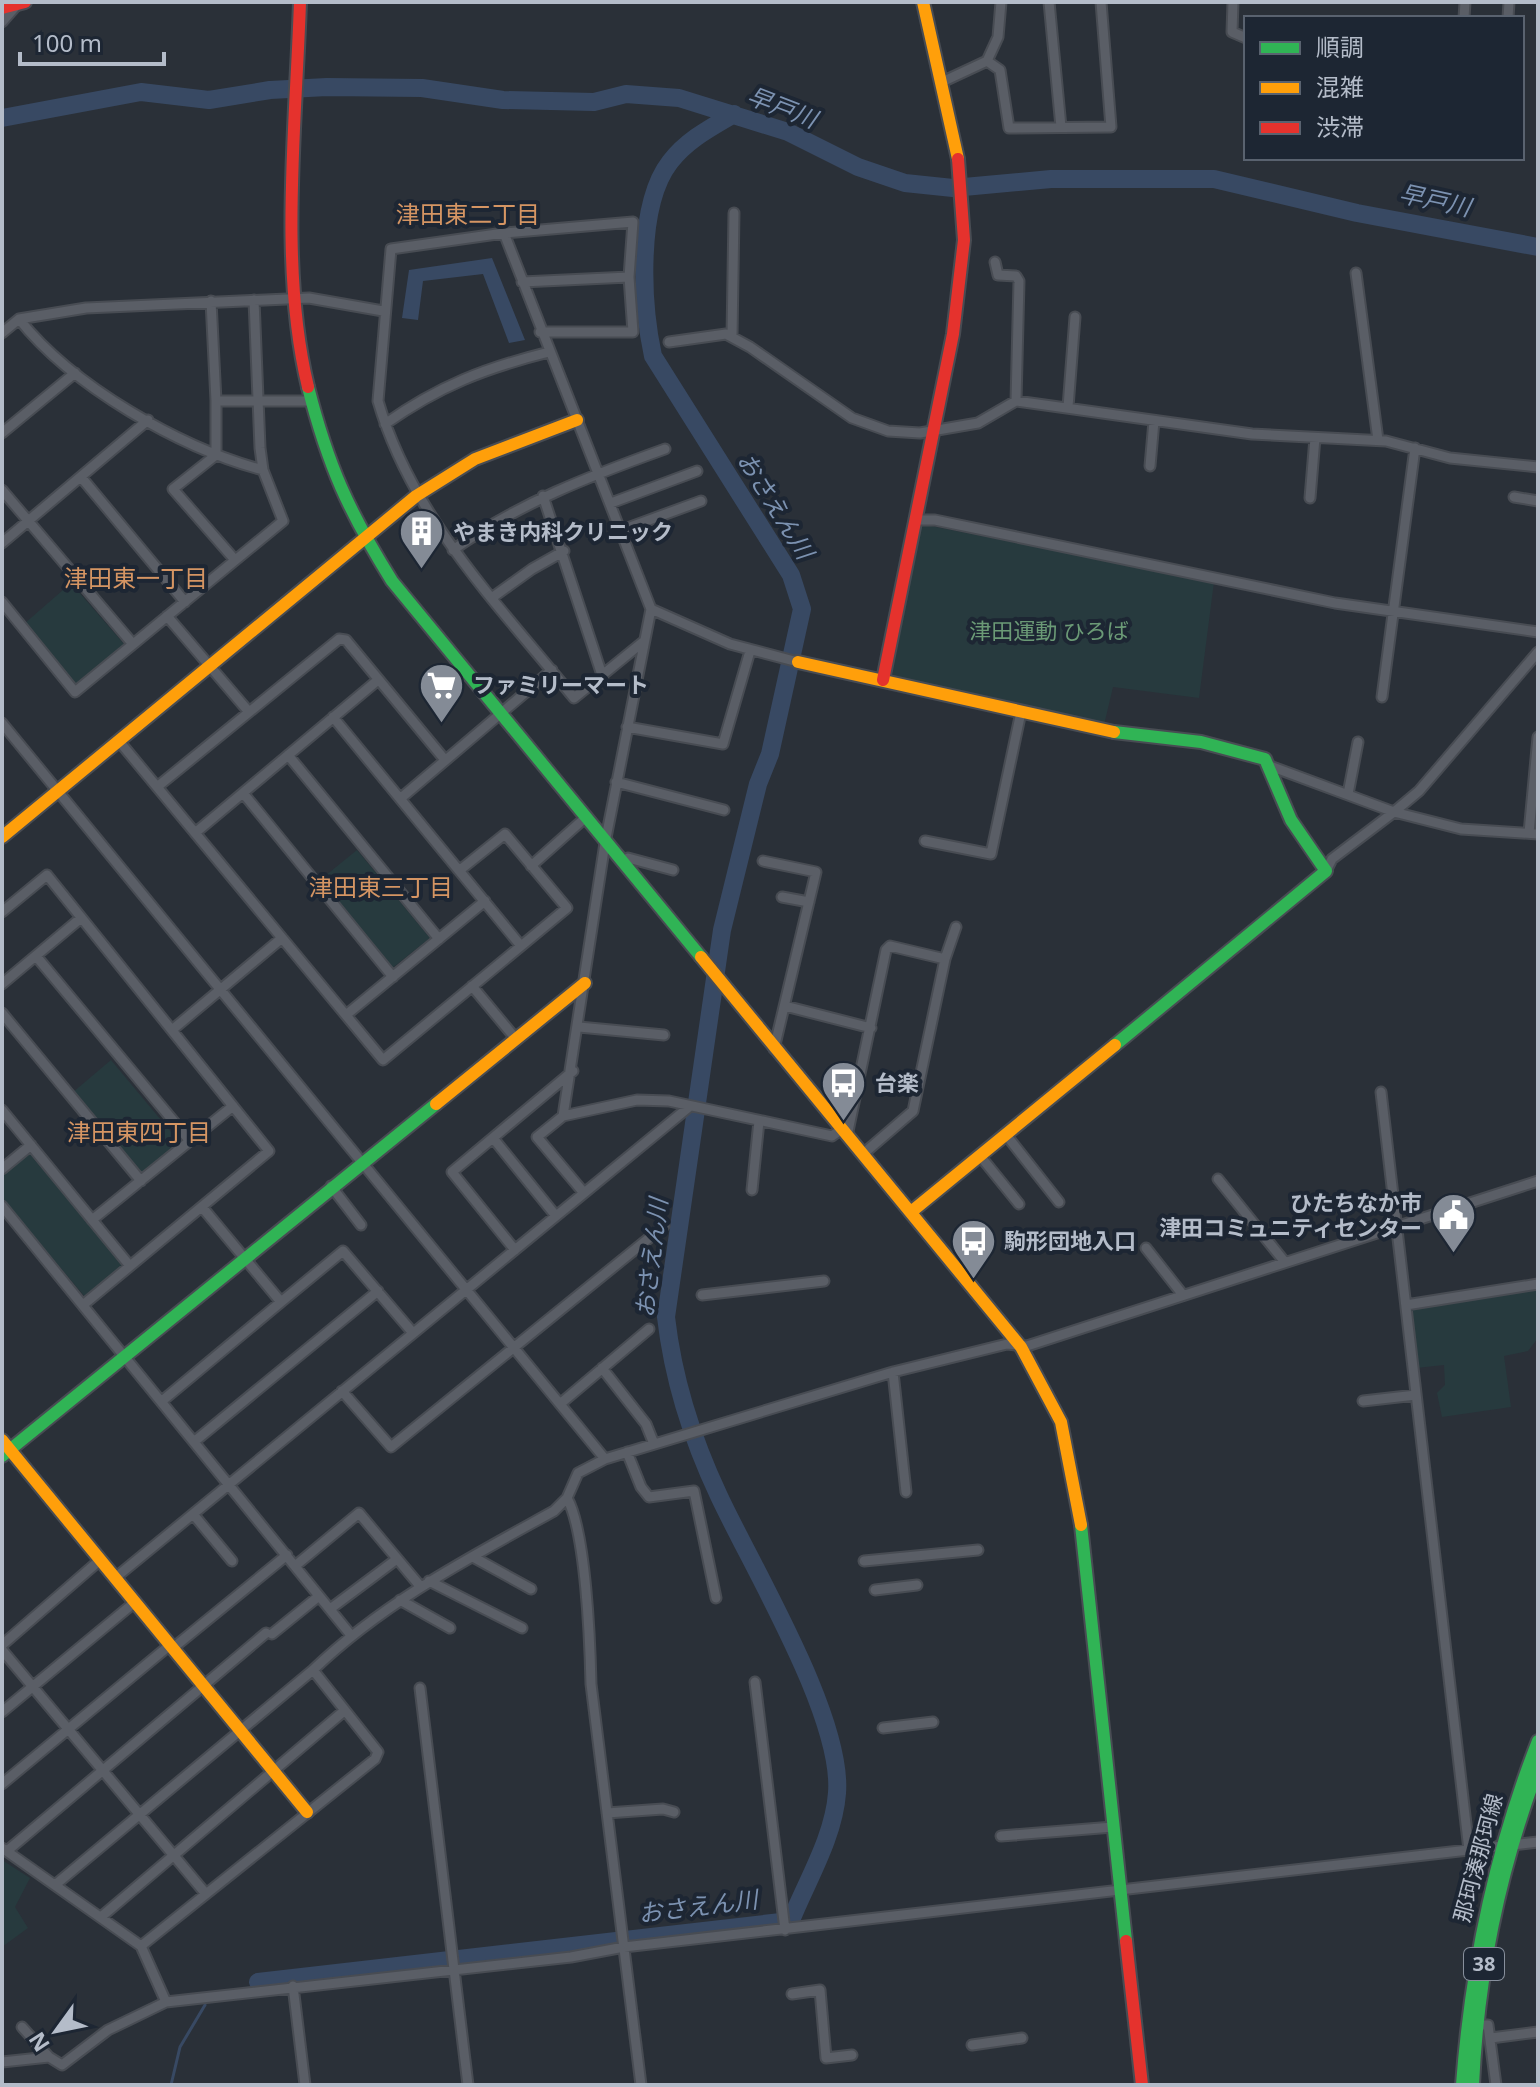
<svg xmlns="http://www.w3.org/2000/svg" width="1540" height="2087" font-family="'Noto Sans','Noto Sans JP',sans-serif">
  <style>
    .green { fill: #273a3e }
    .water { fill: #384963 }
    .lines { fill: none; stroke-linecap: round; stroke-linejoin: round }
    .stream { stroke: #384963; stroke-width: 3 }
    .river { stroke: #384963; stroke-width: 18 }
    .street-casing { stroke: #484c53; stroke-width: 13 }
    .fast-casing { stroke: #484c53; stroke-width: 16 }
    .slow-casing { stroke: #484c53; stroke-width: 16 }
    .jam-casing { stroke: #484c53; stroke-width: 16 }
    .street { stroke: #5a5e66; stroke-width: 9 }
    .fast { stroke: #30b455; stroke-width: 12 }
    .slow { stroke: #ff9f0a; stroke-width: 12 }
    .jam { stroke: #e5322d; stroke-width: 12 }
    .labels { text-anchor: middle; stroke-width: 8; stroke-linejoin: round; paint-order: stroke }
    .shield { fill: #1d2633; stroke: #878f9c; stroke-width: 2 }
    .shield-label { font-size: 20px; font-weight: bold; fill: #b4bcc9 }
    .poi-label { font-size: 22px; font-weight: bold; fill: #b4bcc9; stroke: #1d2633; text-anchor: start }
    .park-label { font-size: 22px; fill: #6b9a76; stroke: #1d2633 }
    .street-label { font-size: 22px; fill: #b4bcc9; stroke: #1d2633 }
    .water-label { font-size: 24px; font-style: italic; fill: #7c92b1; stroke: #1d2633 }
    .neighbourhood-label { font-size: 24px; fill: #d59563; stroke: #1d2633 }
  </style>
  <rect width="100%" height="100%" fill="#2a3038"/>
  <!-- green -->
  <path class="green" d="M921 524 1214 582 1199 698 1113 687 1104 725 892 676Z
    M71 583 124 644 76 687 24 624Z
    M357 850 430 938 391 969 320 880Z
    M111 1060 181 1144 142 1177 72 1093Z
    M29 1153 125 1268 86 1298 2 1199V1175Z
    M1538 1287V1338L1528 1351 1504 1356 1511 1407 1442 1417 1437 1393 1445 1385 1444 1365 1416 1368 1407 1308Z
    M2 1860 30 1878 15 1907 28 1928 2 1947Z"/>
  <!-- water -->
  <path class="water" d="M492 258 525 340 509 343 483 274 423 281 418 320 402 318 409 270Z"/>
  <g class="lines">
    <!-- stream -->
    <path class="stream" d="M171 2085 180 2047 205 2005"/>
    <!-- river -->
    <path class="river" d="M2 118 141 92 209 100 270 90 327 87 422 88 503 100 594 102 626 94 679 98 788 132 858 167 905 183 953 188 1051 179H1214L1357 213 1538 247
      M258 1982 781 1922 792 1918C808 1879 834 1836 837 1793 843 1717 753 1569 719 1496 693 1441 673 1378 666 1317L722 930 758 784 770 754 802 609 791 575 653 356C642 305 636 206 670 162 687 140 710 128 734 114"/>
    <defs>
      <path id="street" d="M1049 2 1061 127
        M1233 2 1232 32 1246 38
        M1464 18 1465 2
        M1508 18 1509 2
        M2 22 16 6
        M987 61 1000 70 1009 128 1111 127 1101 2
        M942 82 987 61 998 37 1001 2
        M504 233 651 609 605 843 563 1116
        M995 262 998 275 1016 276 1019 281 1016 401
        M1356 273 1378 440
        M522 282 629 277
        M211 301 216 401H308
        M19 319C72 386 180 448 263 470
        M540 332H633L629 277 633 222 504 233 391 249 378 401C412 518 499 605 574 698L643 642
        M2 333 19 319 86 308 309 298 383 311
        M732 337 734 213
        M669 342 726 334 750 347 852 418 888 431 920 433 978 423 1016 401 1252 434 1386 441 1450 458 1538 467
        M216 401V455L173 489 235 560
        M1068 407 1075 317
        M385 424C439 386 485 368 549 352
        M2 433 75 373
        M1150 466 1154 421
        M81 477 185 602
        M2 490 132 643
        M543 496 602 675
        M1514 497 1538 501
        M1310 498 1315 438
        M611 503 697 471
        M915 520H935L1335 603 1538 632
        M622 530 701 501
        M2 543 148 420
        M453 550C519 503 590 476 665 449
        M493 597 532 569 564 551
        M2 602 75 692 283 521 263 470 260 448 254 300
        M651 609 730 644 798 662
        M167 616 249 712
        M1382 697 1415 448
        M333 717 521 946
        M2 723 605 1459
        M627 727 723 744 750 651
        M119 741 383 1060 567 908 505 834 460 870
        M288 755 439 939
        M1270 766 1394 812 1419 791 1538 652
        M616 782 724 810
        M157 787 339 639 346 640 445 760
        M243 793 393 977
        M1348 794 1358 742
        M401 798 552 670
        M195 833 378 680
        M1529 833 1538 737
        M925 841 991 854 1021 712
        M763 861 816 872 774 1049
        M622 862 628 858 673 870
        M531 866 585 818
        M1326 871 1332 859 1394 812 1461 829 1538 834
        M782 897 809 902
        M2 912 47 875 269 1151 83 1305
        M36 956 190 1141
        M2 984 81 918
        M472 986 516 1039
        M785 1006 871 1028
        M2 1013 141 1181
        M346 1015 485 901
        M579 1027 664 1035
        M172 1030 282 938
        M1381 1092 1469 1850
        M2 1110 130 1266
        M847 1136 886 950 890 946 945 959
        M1007 1136 1059 1202
        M493 1138 556 1216
        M863 1154 913 1111 945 959 956 927
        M981 1157 1019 1204
        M2 1169 31 1145
        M1218 1179 1284 1261
        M331 1186 361 1225
        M752 1190 759 1121
        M584 1193 537 1137 563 1116 637 1100 669 1101 832 1136 842 1129
        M2 1206 350 1634
        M202 1207 281 1302 343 1251 413 1333
        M92 1220 233 1106
        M1146 1248 1183 1295
        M515 1250 452 1172 573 1071
        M702 1295 824 1281
        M1406 1305 1538 1284
        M602 1368 646 1424 654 1444
        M893 1372 906 1492
        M342 1391 391 1447 664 1226
        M162 1401 281 1302
        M1363 1401 1416 1395
        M560 1404 649 1329
        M195 1441 378 1291
        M627 1452 641 1487 649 1497 694 1491 716 1598
        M567 1498C586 1532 590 1642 591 1684L641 2085
        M193 1514 232 1561
        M473 1557 531 1589
        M864 1561 978 1550
        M295 1566 359 1513 420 1586
        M115 1578 689 1107
        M429 1581 522 1628
        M875 1590 917 1585
        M400 1600 450 1628
        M330 1609 397 1559
        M272 1634 319 1596
        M2 1645 100 1560
        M173 1648 287 1555
        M2 1650 206 1894
        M755 1682 785 1930
        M420 1688 468 2085
        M2 1712 135 1602
        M883 1728 933 1722
        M2 1784 170 1645
        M607 1813 663 1809 674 1812
        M1001 1836 1113 1827
        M2 1848 141 1946 166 2002 571 1957 624 1947 1538 1842
        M7 1851 266 1633
        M55 1885 313 1670C384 1602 469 1558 554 1511L567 1498 578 1473 605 1459 893 1372 1007 1344 1027 1346 1538 1181
        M101 1917 344 1711
        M141 1946 375 1759 378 1752 313 1670
        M293 1986 305 2085
        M792 1994 820 1990 826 2058 852 2055
        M1477 2025H1488L1496 2085
        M22 2027 49 2057
        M1491 2038 1538 2032
        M972 2045 1022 2038
        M2 2062 49 2057 62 2065 108 2030 166 2002"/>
      <path id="fast" d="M308 387C328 466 349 512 392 581L701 957
        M1114 732 1201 742 1265 759 1291 820 1326 871 1115 1045
        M2 1456 436 1104
        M1081 1525 1126 1941
        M1462 2085C1471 1965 1494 1853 1538 1741
        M1473 2085C1478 1975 1499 1872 1538 1769"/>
      <path id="slow" d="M923 2 958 159
        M798 662 1114 732
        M2 837 416 496 475 459 577 420
        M701 957 1021 1347 1061 1422 1081 1525
        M436 1104 585 983
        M911 1212 1115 1045
        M2 1440 307 1812"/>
      <path id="jam" d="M300 2C296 125 279 267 308 387
        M2 8 25 2
        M883 680 953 334 964 240 958 159
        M1126 1941 1142 2085"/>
    </defs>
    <!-- street casing -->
    <use href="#street" class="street-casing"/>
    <!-- fast casing -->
    <use href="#fast" class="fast-casing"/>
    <!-- slow casing -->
    <use href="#slow" class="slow-casing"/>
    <!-- jam casing -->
    <use href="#jam" class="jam-casing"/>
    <!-- street -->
    <use href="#street" class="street"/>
    <!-- fast -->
    <use href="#fast" class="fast"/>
    <!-- slow -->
    <use href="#slow" class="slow"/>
    <!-- jam -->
    <use href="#jam" class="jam"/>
  </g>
  <!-- icons -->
  <defs>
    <symbol id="building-pin" viewBox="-11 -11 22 30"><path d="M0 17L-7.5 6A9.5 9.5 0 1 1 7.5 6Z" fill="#848b96" stroke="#1d2633"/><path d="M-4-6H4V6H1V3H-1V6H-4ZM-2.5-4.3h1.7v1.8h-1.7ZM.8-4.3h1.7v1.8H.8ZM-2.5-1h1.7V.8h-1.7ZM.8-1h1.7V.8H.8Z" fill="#fff"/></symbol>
    <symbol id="supermarket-pin" viewBox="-11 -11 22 30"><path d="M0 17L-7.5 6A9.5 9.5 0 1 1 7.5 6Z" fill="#848b96" stroke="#1d2633"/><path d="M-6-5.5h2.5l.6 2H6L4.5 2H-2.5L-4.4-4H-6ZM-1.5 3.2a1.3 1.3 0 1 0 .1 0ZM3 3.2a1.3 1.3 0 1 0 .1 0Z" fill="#fff"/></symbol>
    <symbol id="bus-pin" viewBox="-11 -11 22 30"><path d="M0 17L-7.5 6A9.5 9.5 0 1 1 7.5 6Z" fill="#848b96" stroke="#1d2633"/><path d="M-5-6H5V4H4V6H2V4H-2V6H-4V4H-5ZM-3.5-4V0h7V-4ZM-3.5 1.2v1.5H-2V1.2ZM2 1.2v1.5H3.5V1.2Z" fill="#fff"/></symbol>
    <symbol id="civic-pin" viewBox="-11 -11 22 30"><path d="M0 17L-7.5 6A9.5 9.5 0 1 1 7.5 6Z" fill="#848b96" stroke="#1d2633"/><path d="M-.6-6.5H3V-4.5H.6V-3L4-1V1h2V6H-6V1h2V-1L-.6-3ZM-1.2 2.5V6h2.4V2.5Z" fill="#fff"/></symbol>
  </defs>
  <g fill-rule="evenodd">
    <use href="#building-pin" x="396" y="506" width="51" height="69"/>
    <use href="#supermarket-pin" x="416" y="660" width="51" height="69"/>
    <use href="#bus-pin" x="818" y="1058" width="51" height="69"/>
    <use href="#civic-pin" x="1428" y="1190" width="51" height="69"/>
    <use href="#bus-pin" x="948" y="1216" width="51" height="69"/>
  </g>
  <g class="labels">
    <!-- shield labels -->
    <rect class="shield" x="1464" y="1948" width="40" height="32" rx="6"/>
    <g class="shield-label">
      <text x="1484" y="1971">38</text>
    </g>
    <!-- poi labels -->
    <g class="poi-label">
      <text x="453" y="540">やまき内科クリニック</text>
      <text x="473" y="693">ファミリーマート</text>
      <text x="875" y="1091">台楽</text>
      <text x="1422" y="1211" text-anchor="end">ひたちなか市<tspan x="1422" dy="25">津田コミュニティセンター</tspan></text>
      <text x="1004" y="1249">駒形団地入口</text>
    </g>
    <!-- park labels -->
    <g class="park-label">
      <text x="1049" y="639">津田運動 ひろば</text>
    </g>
    <!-- street labels -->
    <g class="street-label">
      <text transform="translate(1478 1858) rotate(-75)" y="8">那珂湊那珂線</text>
    </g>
    <!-- water labels -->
    <g class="water-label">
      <text transform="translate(782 108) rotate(21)" y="8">早戸川</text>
      <text transform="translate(1435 201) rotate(12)" y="8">早戸川</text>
      <text transform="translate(775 506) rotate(58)" y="8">おさえん川</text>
      <text transform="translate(652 1258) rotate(-83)" y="8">おさえん川</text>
      <text transform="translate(698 1907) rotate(-7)" y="8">おさえん川</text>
    </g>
    <!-- neighbourhood labels -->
    <g class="neighbourhood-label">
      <text x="468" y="223">津田東二丁目</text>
      <text x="136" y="587">津田東一丁目</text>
      <text x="381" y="896">津田東三丁目</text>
      <text x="139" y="1141">津田東四丁目</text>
    </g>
  </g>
  <!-- border -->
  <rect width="1540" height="2087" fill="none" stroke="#b4bcc9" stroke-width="8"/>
  <!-- legend -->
  <rect x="1244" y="16" width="280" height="144" fill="#1d2633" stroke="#59626f" stroke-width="2"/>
  <rect x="1260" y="42" width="40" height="12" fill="#30b455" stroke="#59626f" stroke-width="2"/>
  <text x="1316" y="56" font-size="24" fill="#b4bcc9">順調</text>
  <rect x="1260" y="82" width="40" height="12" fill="#ff9f0a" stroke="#59626f" stroke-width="2"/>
  <text x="1316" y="96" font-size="24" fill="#b4bcc9">混雑</text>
  <rect x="1260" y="122" width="40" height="12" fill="#e5322d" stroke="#59626f" stroke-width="2"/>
  <text x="1316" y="136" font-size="24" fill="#b4bcc9">渋滞</text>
  <!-- north arrow -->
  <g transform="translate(56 2031) rotate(237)" stroke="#1d2633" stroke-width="6" paint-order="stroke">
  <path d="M0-6L14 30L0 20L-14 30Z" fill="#b4bcc9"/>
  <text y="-12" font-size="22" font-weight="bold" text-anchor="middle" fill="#b4bcc9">N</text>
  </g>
  <!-- scale -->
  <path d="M20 52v12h144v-12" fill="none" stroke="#b4bcc9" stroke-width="4"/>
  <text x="32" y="52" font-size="24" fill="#b4bcc9" stroke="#1d2633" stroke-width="6" paint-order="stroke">100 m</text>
</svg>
